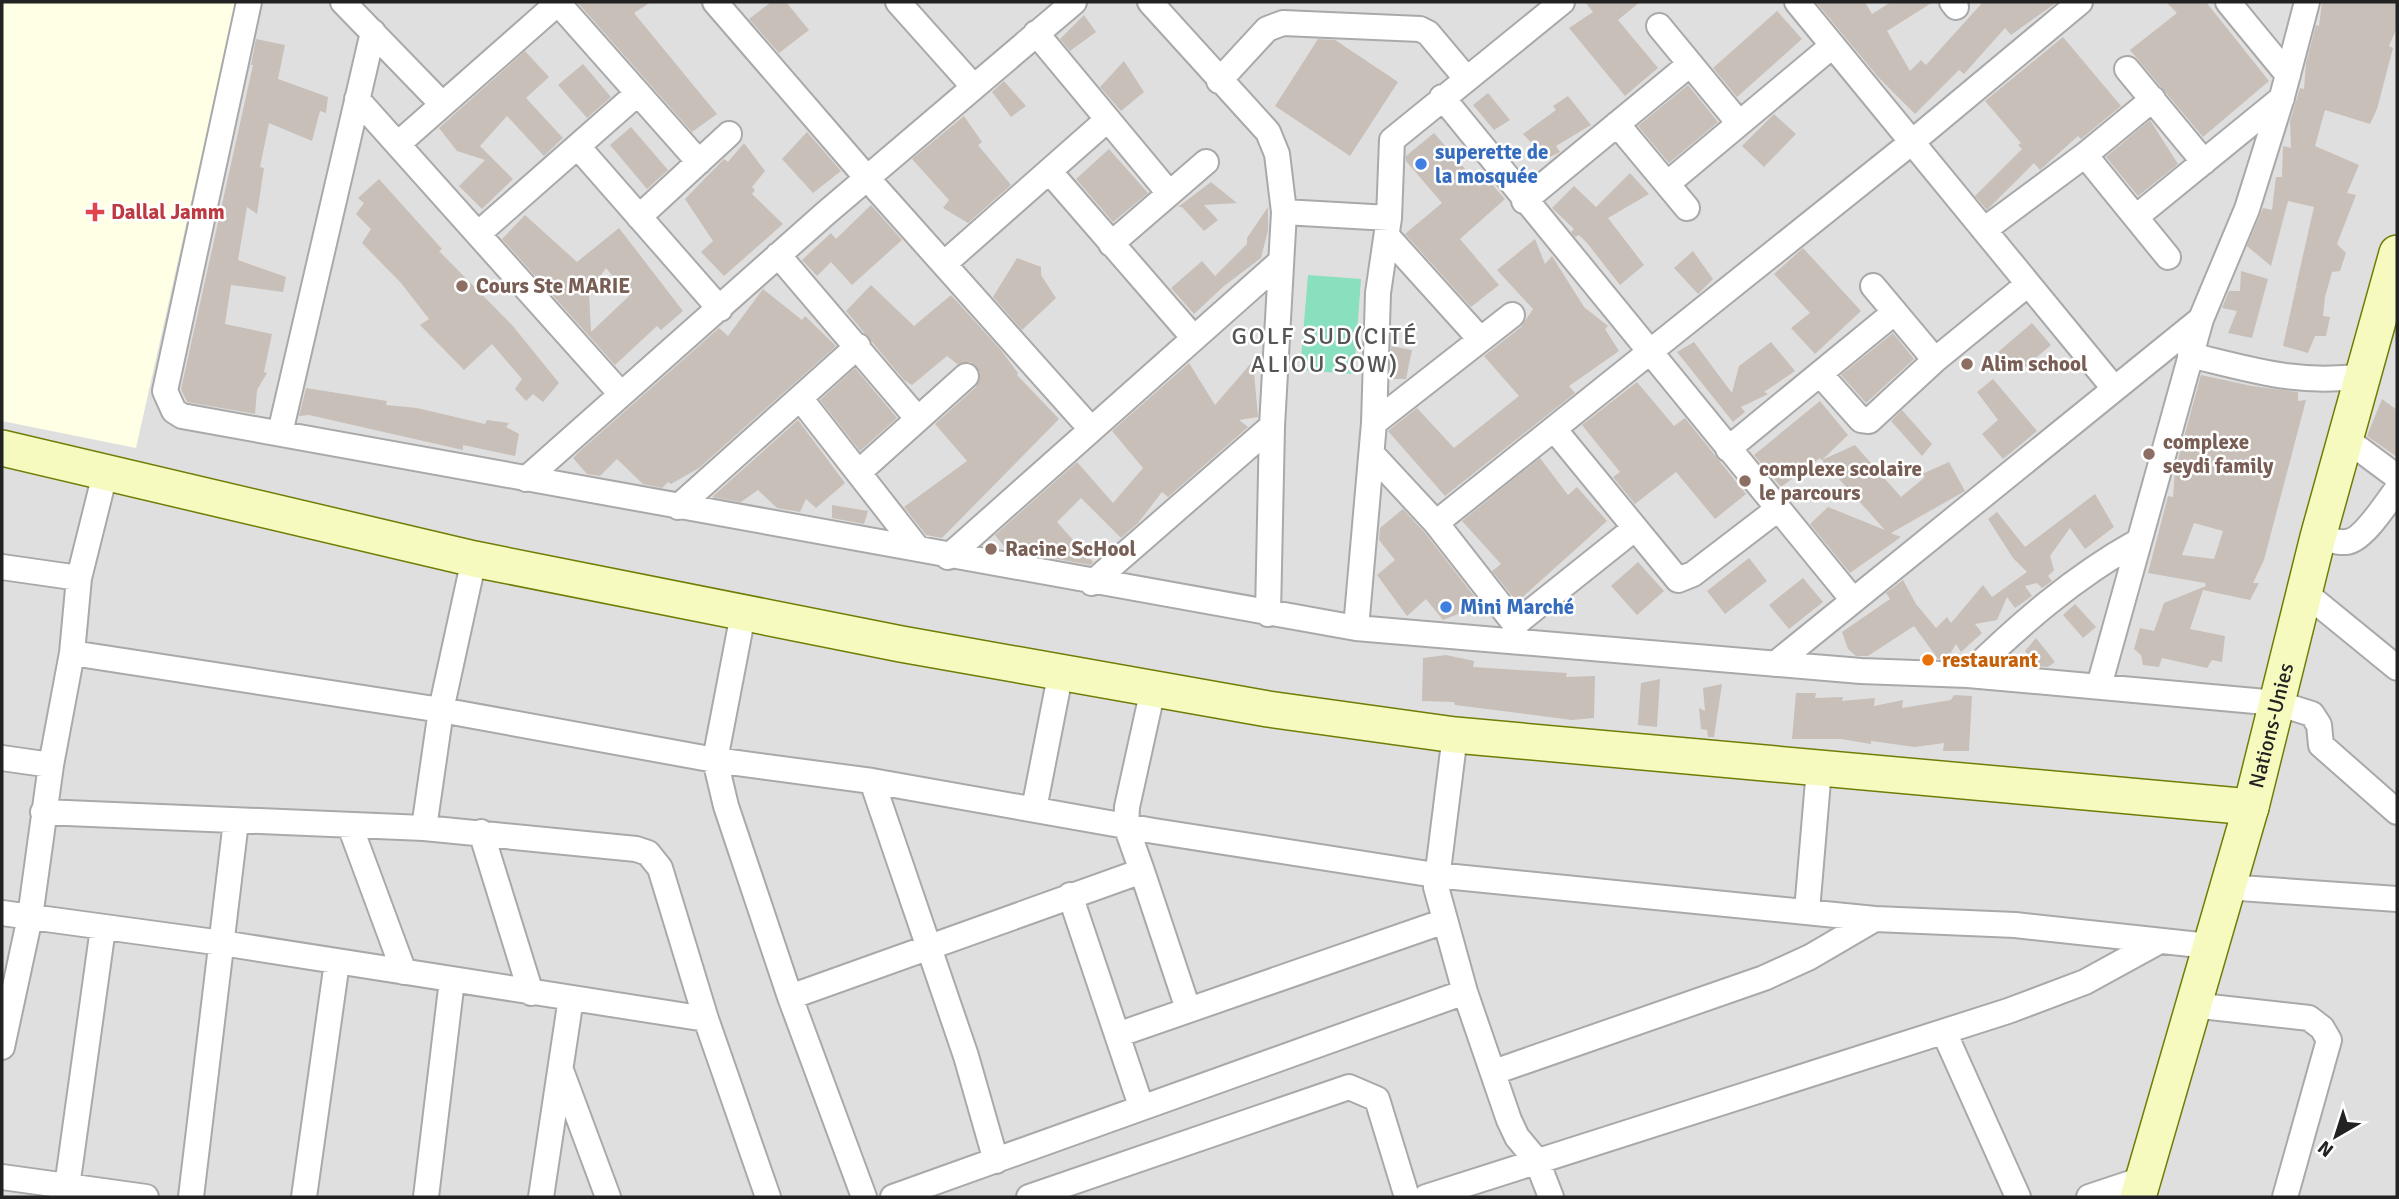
<svg xmlns="http://www.w3.org/2000/svg" width="2399" height="1199" font-family="Signika,sans-serif">
  <style>
    .residential { fill: #e0dfdf }
    .education { fill: #ffffe5 }
    .pitch { fill: #88e0be }
    .building { fill: #c7bfb8; fill-rule: evenodd }
    .lines { fill: none; stroke-linecap: round; stroke-linejoin: round }
    .street-casing { stroke: #a9a9a9; stroke-width: 28 }
    .secondary-casing { stroke: #707d05; stroke-width: 38 }
    .street { stroke: #fff; stroke-width: 24 }
    .secondary { stroke: #f7fabf; stroke-width: 35 }
    .shop-dot { fill: #3f7fe0; stroke: #fff; stroke-width: 2.5 }
    .health-dot { fill: #e0444e; stroke: #fff; stroke-width: 2.5 }
    .education-dot { fill: #8d6e63; stroke: #fff; stroke-width: 2.5 }
    .food-dot { fill: #e8710a; stroke: #fff; stroke-width: 2.5 }
    .labels { text-anchor: middle; stroke-width: 5; stroke-linejoin: round; paint-order: stroke }
    .shop-label { font-size: 21px; font-weight: bold; fill: #366cbe; stroke: #fff; text-anchor: start }
    .health-label { font-size: 21px; font-weight: bold; fill: #be3a42; stroke: #fff; text-anchor: start }
    .education-label { font-size: 21px; font-weight: bold; fill: #785e54; stroke: #fff; text-anchor: start }
    .food-label { font-size: 21px; font-weight: bold; fill: #c56008; stroke: #fff; text-anchor: start }
    .street-label { font-size: 21px; fill: #222; stroke: #fff }
    .quarter-label { font-size: 24px; letter-spacing: 2px; fill: #555; stroke: #fff }
  </style>
  <rect width="100%" height="100%" fill="#f2efe9"/>
  <!-- residential -->
  <path class="residential" d="M2 2H2397V1197H2Z"/>
  <!-- education -->
  <path class="education" d="M2 2H236L136 448 2 421Z"/>
  <!-- pitch -->
  <path class="pitch" d="M1308 275 1361 279 1354 374 1300 370Z"/>
  <!-- building -->
  <path class="building" d="M577 2H651L634 13 717 114 692 132Z
    M771 2H786L809 30 779 53 749 19Z
    M1585 2H1640L1618 20 1658 68 1625 96 1569 28 1593 12Z
    M1816 2H1865L1872 14 1891 2H1933L1887 31 1910 71 1921 60 1926 65 1983 2H2057L2011 35 2005 28 1964 74 1959 70 1915 114 1878 77Z
    M2166 2H2206L2269 81 2203 137 2130 50 2177 13Z
    M2322 2H2397V28L2389 46 2393 48 2377 109 2370 124 2325 110 2315 146 2359 165 2347 193 2356 195 2337 244 2346 253 2340 271 2332 272 2325 297 2323 316 2330 317 2326 336H2315L2308 353 2283 346 2296 287 2299 288 2296 286 2314 207 2288 201 2271 266 2247 246 2263 208 2272 210 2276 177H2282L2283 146 2291 148 2290 121 2300 88 2304 89 2306 63 2316 25 2319 26Z
    M1777 11 1802 39 1737 97 1713 68Z
    M1084 15 1096 32 1070 51 1060 39Z
    M2063 37 2121 106 2081 139 2078 136 2040 170 2034 163 1987 210 1975 196 2022 149 2018 145 2021 143 1985 101Z
    M256 39 285 45 278 79 328 97 326 113 320 111 312 141 269 123 260 167 264 168 257 214 247 207 238 260 286 277 283 292 231 285 225 324 272 334 264 372 267 373 257 390 255 414 187 402 181 389 253 65H251Z
    M1318 39 1335 40 1398 82 1350 156 1275 106Z
    M525 51 549 77 526 98 563 138 544 156 507 116 480 146 513 179 482 209 459 186 485 160 457 151 439 128Z
    M1124 61 1144 92 1121 111 1100 87Z
    M583 64 611 97 587 118 558 85Z
    M1004 81 1026 106 1011 117 992 92Z
    M1688 85 1718 122 1669 163 1638 126Z
    M1488 93 1510 120 1494 130 1473 105Z
    M1568 96 1591 125 1556 146 1560 152 1546 159 1523 134 1556 110 1553 106Z
    M1774 114 1796 134 1764 167 1742 146Z
    M964 116 982 142 978 145 1011 185 968 223 943 208 949 200 912 159Z
    M2150 120 2178 164 2138 196 2106 157Z
    M631 127 668 170 647 189 610 145Z
    M807 132 841 171 813 193 782 159Z
    M1434 133 1473 178 1480 171 1505 199 1460 239 1499 285 1471 307 1405 234 1442 203 1406 161V156Z
    M744 143 765 171 752 187 755 190 752 194 783 224 724 276 701 252 713 241 685 199 724 159 728 162Z
    M1109 149 1148 193 1113 222 1076 179Z
    M1630 173 1649 194 1608 218 1644 265 1620 285 1587 243 1579 235 1575 237 1571 232 1574 229 1552 208 1574 186 1596 207Z
    M379 179 442 249 439 251 512 325 559 383 543 402 533 394 526 401 515 389 522 379 492 344 464 370 420 325 429 319 401 283 362 243 371 229 356 214 364 203 358 198Z
    M1211 182 1237 203 1204 205 1218 220 1204 231 1182 207H1178Z
    M871 205 902 240 852 285 831 262 817 276 802 260 831 233 836 239Z
    M1268 207V230L1261 258 1224 286 1194 314 1171 288 1202 261 1215 276 1247 244V238Z
    M525 215 577 262 619 228 683 311 661 330 657 326 615 365 502 239ZM606 268 629 296 591 332 589 292Z
    M1535 239 1545 264 1552 256 1584 307 1608 326 1605 329 1619 351 1569 386 1575 393 1445 496 1388 431 1417 408 1454 448 1519 396 1484 356 1521 327 1533 309 1497 270Z
    M1803 248 1861 311 1815 354 1791 328 1810 313 1774 274Z
    M1693 251 1713 279 1698 294 1674 268Z
    M1017 258 1041 267V275L1056 298 1022 330 993 297Z
    M2241 271 2268 279 2252 338 2228 333 2237 311 2222 308 2229 291H2240Z
    M871 285 914 326 951 295 1000 349 1018 373 1017 375 1059 419 942 538 926 535 904 507 967 461 935 424 976 387 980 372 971 362 957 364 947 356 912 385 904 380 846 311Z
    M763 289 802 320 805 316 836 346 699 468 671 484 668 482 662 488 643 484 617 459 600 476 587 474 573 458 580 451 719 328 728 336Z
    M2032 323 2051 345 2017 374 1998 352Z
    M1893 333 1914 359 1866 403 1841 375Z
    M1694 342 1732 393 1739 366 1771 342 1795 371 1764 392 1768 394 1741 407 1745 412 1733 422 1677 352Z
    M1391 346 1412 350 1406 379H1390Z
    M1253 361 1258 417 1239 420 1248 427 1168 497 1162 492 1138 523 1121 538 1081 498 1057 522 1093 562 1090 565 1007 550 995 535 1077 462 1113 503 1143 468 1112 431 1189 363 1215 405Z
    M855 368 897 418 860 451 820 400Z
    M2201 375 2252 386 2298 392V401L2306 400 2264 560 2253 583H2259L2250 600 2203 590 2190 629 2225 636 2222 662 2212 660 2207 668 2162 658 2159 667 2143 665 2141 655 2134 649 2140 628 2154 631 2164 603 2206 586 2205 583 2148 573 2168 496 2173 497 2175 470ZM2194 523 2223 531 2214 559 2182 555Z
    M1993 379 2037 431 2003 459 1982 434 1998 420 1977 392Z
    M1637 382 1674 426 1685 418 1746 494 1715 519 1676 472 1635 504 1613 477 1620 472 1582 425Z
    M306 388 387 401 386 405 417 408 485 424 487 420 509 423 506 427 519 434 515 456 463 445V450L309 415 299 416Z
    M2382 399 2397 410V457L2367 436Z
    M1820 401 1848 435 1822 460 1820 458 1781 487 1754 455Z
    M1902 410 1932 444 1922 456 1891 421Z
    M798 420 845 483 816 508 806 499 800 512 777 508 758 490 741 502 712 497Z
    M1855 445 1901 497 1925 477 1922 474 1949 462 1965 491 1891 533 1901 537 1850 573 1810 524 1828 507 1885 530 1822 460Z
    M1540 458 1568 495 1577 487 1607 521 1517 602 1492 571 1501 564 1462 521Z
    M2095 494 2114 527 2085 549 2070 528 2050 556 2054 570 2048 576 2052 581 2042 588 2037 583 2025 586 2032 596 2015 608 2007 597 1997 620 1975 624 1982 633 1961 652 1956 644 1947 659H1938L1914 626 1868 656H1856L1848 649 1842 632 1890 599 1886 593 1903 580 1916 604 1936 628 1947 617 1951 623 1983 585 1992 597 2027 572 2013 558 1988 519 1997 512 2025 547Z
    M832 505 868 511 864 524 832 518Z
    M1403 509 1425 533 1481 605 1443 620 1426 599 1407 616 1377 575 1395 560 1379 540 1380 528Z
    M1749 558 1767 581 1725 614 1707 591Z
    M1638 562 1664 591 1637 615 1611 586Z
    M1803 578 1823 602 1789 629 1769 605Z
    M2075 604 2096 627 2083 638 2063 615Z
    M2036 638 2055 662 2048 667 2037 666 2025 651Z
    M1446 655 1474 661 1473 667 1567 673 1566 677 1595 676 1594 718 1572 720 1455 705 1454 702 1422 701 1423 658Z
    M1660 679 1657 727 1638 725 1641 683Z
    M1722 684 1714 737H1708L1707 730 1701 729 1699 708 1705 711 1703 688Z
    M1796 693H1816L1815 698 1843 697 1842 701 1875 698 1874 706 1903 700 1902 708 1951 700 1954 695 1972 696 1969 751H1943L1944 743 1915 747 1871 741V744L1841 739H1792Z"/>
  <g class="lines">
    <defs>
      <path id="street" d="M249 2 165 391 174 411 182 416 1356 628 1861 671 1968 675 2277 703 2312 714 2319 725 2321 745 2397 812
        M343 2 442 104
        M715 2 867 178 1091 429
        M898 2 973 86
        M1150 2 1268 132 1277 154 1284 212 1272 426 1268 614
        M1797 2 2113 387
        M1952 2 1956 7
        M2228 2 2288 75
        M558 3 699 162
        M1659 26 1739 123
        M1036 33 1169 193
        M2127 69 2204 162
        M1219 81 1267 29 1283 23 1420 29 1428 33 1465 77
        M1442 97 1853 600
        M357 99 621 394
        M1617 124 1687 208
        M399 143 559 2
        M579 148 720 309
        M2085 155 2168 257
        M1049 171 1193 337
        M1667 184 1832 46
        M1524 201 1690 64
        M1284 212 1389 218
        M639 217 729 134
        M2136 217 2282 98
        M1984 230 2085 155 2153 99
        M479 233 638 93
        M1387 236 1480 339
        M1111 244 1206 162
        M778 255 917 418
        M945 263 1107 120
        M1873 286 1935 360
        M2190 355C2253 370 2297 385 2364 376
        M1820 374 1861 420 1869 421 1935 360 2028 284
        M800 398 918 549
        M1374 423 1512 315
        M1554 429 1678 580 1693 574 1778 509
        M280 433 373 32
        M2346 439 2397 477
        M1728 449 1895 312
        M1372 454 1436 523 1515 624 1516 641
        M859 472 966 376
        M526 479 826 213 1074 2
        M678 507 858 346
        M1436 523 1912 142 2080 2
        M2318 537C2327 539 2337 543 2346 542 2363 541 2387 502 2397 489
        M948 557 1280 262
        M2 567 79 578
        M1092 583 1272 426
        M2304 592 2397 668
        M743 614 715 760 726 806 790 997 864 1197
        M1515 624 1634 529
        M1356 628 1374 423 1378 293 1389 218 1392 140 1562 2
        M72 653 441 710 715 760 872 781 1154 831 1435 875 1875 919 2015 925 2209 946
        M1775 664 2201 319 2247 209 2282 97 2307 2
        M1968 675C2019 625 2074 577 2137 542
        M2099 686 2201 319
        M1455 735 1436 887 1465 992 1509 1120 1517 1137 1537 1161 1551 1197
        M2 758 51 765
        M872 781 966 1056 996 1161
        M1034 809 1061 671
        M43 812 424 828 636 849 648 853 660 868 706 1019 768 1197
        M350 826 404 972
        M424 828 441 710 474 559
        M481 832 531 993
        M1142 871 1188 1009
        M2226 887 2397 899
        M1070 895 1141 1106
        M1807 911 1819 769
        M2 913 222 943 706 1019
        M790 997 1142 871 1126 826 1127 807 1153 689
        M2192 1005 2309 1018 2322 1028 2329 1040 2285 1197
        M1944 1032 2018 1197
        M1117 1035 1445 921
        M2 1047 30 917 51 765 72 653 79 578 105 474
        M1494 1072 1764 978 1810 957 1875 919
        M562 1073 608 1197
        M2 1177 146 1197
        M67 1187 103 928
        M191 1197 236 821
        M304 1197 337 962
        M426 1197 452 980
        M541 1197 571 998
        M893 1197 1465 992
        M1029 1197 1349 1087 1377 1099 1407 1197
        M1426 1197 2008 1011 2085 982 2158 942
        M2089 1197 2143 1179"/>
      <g id="secondary">
        <path d="M2 448 474 559 901 644 1268 709 1455 735 2251 807"/>
        <path id="s1" d="M2138 1197 2251 807 2318 537 2397 253"/>
      </g>
    </defs>
    <!-- street casing -->
    <use href="#street" class="street-casing"/>
    <!-- secondary casing -->
    <use href="#secondary" class="secondary-casing"/>
    <!-- street -->
    <use href="#street" class="street"/>
    <!-- secondary -->
    <use href="#secondary" class="secondary"/>
  </g>
  <!-- markers -->
  <g class="shop-dot">
    <circle cx="1421" cy="164" r="7"/>
    <circle cx="1446" cy="607" r="7"/>
  </g>
  <path class="health-dot" d="M91.5 201.5h7v7h7v7h-7v7h-7v-7h-7v-7h7z"/>
  <g class="education-dot">
    <circle cx="462" cy="286" r="7"/>
    <circle cx="1967" cy="364" r="7"/>
    <circle cx="2149" cy="454" r="7"/>
    <circle cx="1745" cy="481" r="7"/>
    <circle cx="991" cy="549" r="7"/>
  </g>
  <circle class="food-dot" cx="1928" cy="660" r="7"/>
  <g class="labels">
    <!-- shop labels -->
    <g class="shop-label">
      <text x="1435" y="159">superette de<tspan x="1435" dy="24">la mosquée</tspan></text>
      <text x="1460" y="614">Mini Marché</text>
    </g>
    <!-- health labels -->
    <g class="health-label">
      <text x="111" y="219">Dallal Jamm</text>
    </g>
    <!-- education labels -->
    <g class="education-label">
      <text x="476" y="293">Cours Ste MARIE</text>
      <text x="1981" y="371">Alim school</text>
      <text x="2163" y="449">complexe<tspan x="2163" dy="24">seydi family</tspan></text>
      <text x="1759" y="476">complexe scolaire<tspan x="1759" dy="24">le parcours</tspan></text>
      <text x="1005" y="556">Racine ScHool</text>
    </g>
    <!-- food labels -->
    <g class="food-label">
      <text x="1942" y="667">restaurant</text>
    </g>
    <!-- street labels -->
    <g class="street-label">
      <text dy="7" stroke="none"><textPath href="#s1" startOffset="490">Nations-Unies</textPath></text>
    </g>
    <!-- quarter labels -->
    <g class="quarter-label">
      <text x="1325" y="344">GOLF SUD(CITÉ<tspan x="1325" dy="28">ALIOU SOW)</tspan></text>
    </g>
  </g>
  <!-- border -->
  <rect width="2399" height="1199" fill="none" stroke="#222222" stroke-width="7"/>
  <!-- north arrow -->
  <g transform="translate(2336 1136) rotate(219)" stroke="#ffffff" stroke-width="5" paint-order="stroke">
  <path d="M0-5L12 26L0 18L-12 26Z" fill="#222222"/>
  <text y="-10" font-size="19" font-weight="bold" text-anchor="middle" fill="#222222">N</text>
  </g>
</svg>
